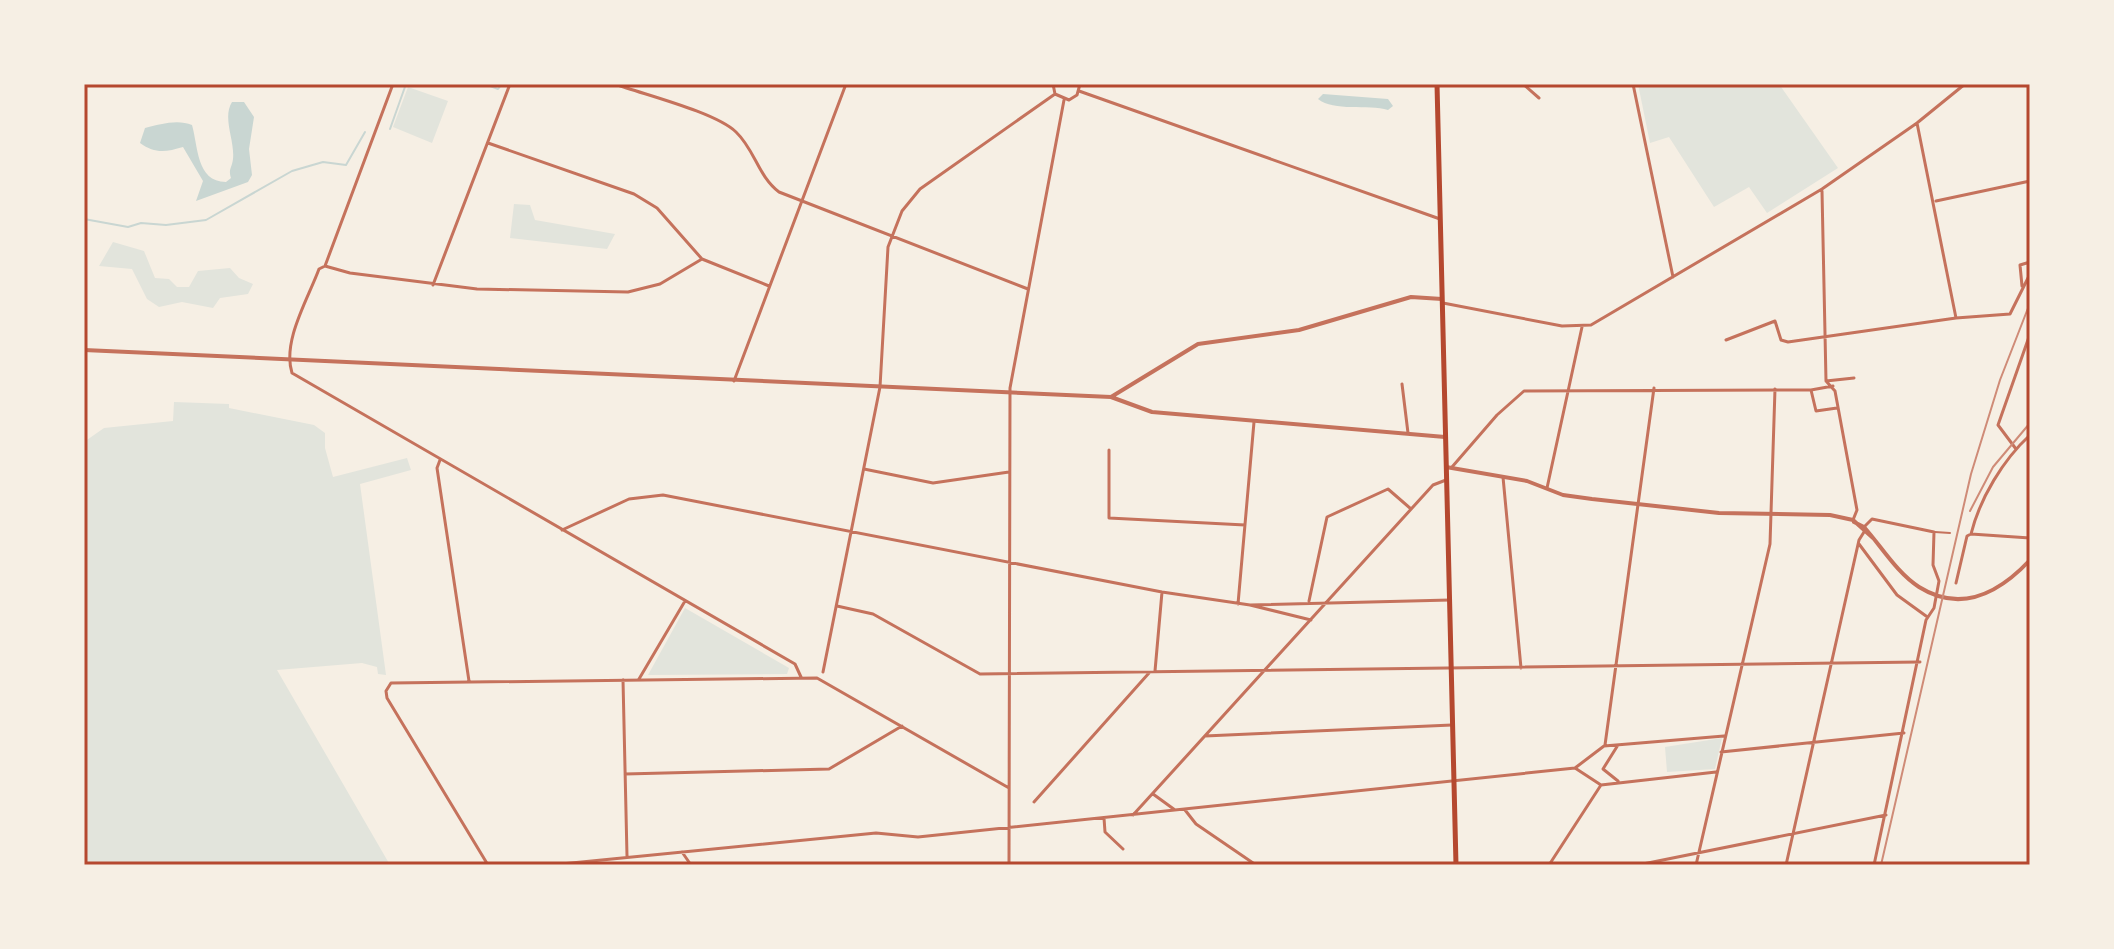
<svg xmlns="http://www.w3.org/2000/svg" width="2114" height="949" font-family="'Crimson Pro',serif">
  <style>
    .green { fill: #e2e4dc }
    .water { fill: #c9d6d2 }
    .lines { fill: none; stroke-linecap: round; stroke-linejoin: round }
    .stream { stroke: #c9d6d2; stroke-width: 2 }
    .service { stroke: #c5725c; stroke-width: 2 }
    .minor { stroke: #c5725c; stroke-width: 3 }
    .tertiary { stroke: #c5725c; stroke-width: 4 }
    .primary { stroke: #b5482f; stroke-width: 5 }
    .rail { stroke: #cf8b77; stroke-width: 2 }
    .neatline { fill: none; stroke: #b5482f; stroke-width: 3 }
  </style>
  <rect width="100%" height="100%" fill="#f6efe4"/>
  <!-- green -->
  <path class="green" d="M1638 84H1779L1838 168 1767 213 1749 187 1714 207 1669 137 1650 143Z
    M408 87 448 101 432 143 393 127Z
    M514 204 530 205 535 220 615 234 607 249 510 238Z
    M113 242 144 251 155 278 169 279 177 287H189L198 271 230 268 239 278 253 284 248 294 220 298 213 308 182 302 159 307 147 299 132 269 99 266Z
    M174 402 229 404V408L314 425 325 433V448L333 477 407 458 411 470 360 484 386 675 378 674 377 667 362 663 277 670 390 865H84V442L104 428 173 421Z
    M685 608 789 668 787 674 648 675Z
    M1722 738 1715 769 1667 772 1665 747Z"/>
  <!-- water -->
  <path class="water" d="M1323 94 1388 99 1393 106 1388 110C1368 104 1334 112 1318 99Z
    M232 102H244L254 117 249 149 252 175 248 182 196 201 203 181 183 147C166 152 155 154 140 143L145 128C160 124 178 119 192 125 198 145 196 182 226 182L231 178C228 169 232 168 233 159 235 140 222 118 232 102Z"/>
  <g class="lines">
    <!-- stream -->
    <path class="stream" d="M485 84 498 89 502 84
      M390 129 406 84
      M84 219 128 227 141 223 166 225 206 220 292 171 323 162 346 165 365 132"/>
    <!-- service -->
    <path class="service" d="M1935 532 1950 533"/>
    <!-- minor -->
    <path class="minor" d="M393 84 325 266 319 269C308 299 282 341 292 373L795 664 801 677
      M615 84C645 95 715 112 736 132 755 150 758 176 779 192L1028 289
      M1053 84 1055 94 1069 100 1077 95 1080 84
      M1437 84H1481
      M1523 84 1539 98
      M1633 84 1673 277
      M1079 91 1440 219
      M1917 123 1956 318
      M488 143 634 194 657 208 702 259 769 286
      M1822 191 1826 381 1835 391 1857 510 1853 520
      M1936 201 2030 181
      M325 266 350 273 477 289 628 292 660 284 702 259
      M433 285 510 84
      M2022 286 2020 265 2030 262
      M1443 303 1562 326 1591 325 1822 189 1917 123 1965 84
      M1726 340 1775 321 1781 340 1788 342 1956 318 2010 314 2030 274
      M734 381 846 84
      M1826 381 1854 378
      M1402 384 1408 433
      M1811 390 1816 411 1837 408
      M2016 449 1998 425 2030 334
      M1109 450V518L1245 525
      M440 460 437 468 469 681
      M1452 467 1497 415 1524 391 1811 390 1833 386
      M864 469 933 483 1009 472
      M1503 477 1521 668
      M1547 488 1582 327
      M1864 527 1872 519 1934 532 1933 565 1939 581 1934 608 1926 620 1874 865
      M562 530 629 499 663 495 1162 592 1250 605 1311 620
      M1971 534 2030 538
      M1859 544 1897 595 1926 616
      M1956 583 1967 536 1971 534C1980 498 2003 460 2030 435
      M1309 601 1327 517 1388 489 1411 509
      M1238 604 1254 422
      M1250 605 1450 600
      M837 606 873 614 980 674 1920 662
      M1155 671 1162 592
      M823 672 880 387 888 247 902 211 920 189 1055 94
      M639 679 685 601
      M623 680 627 856
      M1205 736 1452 725
      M1605 745 1654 388
      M1618 745 1603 769 1618 781
      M1604 746 1724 736
      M1721 752 1904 733
      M1575 768 1601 785
      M625 774 829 769 902 726
      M1601 785 1716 772
      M1153 794 1175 810
      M1034 802 1149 673
      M1185 810 1196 824 1256 865
      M1133 815 1433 485 1446 480
      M1104 818 1105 832 1123 849
      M682 852 691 865
      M488 865 387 698 386 691 391 683 817 678 1009 788
      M551 865 876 833 918 837 1575 768 1604 746
      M1009 865 1010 388 1064 100
      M1549 865 1601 785
      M1638 865 1886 815
      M1696 865 1770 544 1775 389
      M1786 865 1859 540 1864 532"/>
    <!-- tertiary -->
    <path class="tertiary" d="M84 350 1111 397 1152 412 1445 437
      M1111 397 1198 344 1299 330 1411 297 1442 299
      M1446 467 1527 481 1563 495 1592 499 1719 513 1830 515 1853 520 1873 538
      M1854 522 1864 527C1881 546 1897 573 1919 587 1962 614 2000 592 2030 560"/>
    <!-- primary -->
    <path class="primary" d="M1437 84 1456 865"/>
    <!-- rail -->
    <path class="rail" d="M1970 511 1993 467 2030 423
      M1881 865 1971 474 2000 380 2030 303"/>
  </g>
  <!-- border -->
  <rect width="2114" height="949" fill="none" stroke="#f6efe4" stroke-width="172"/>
  <rect x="86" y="86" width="1942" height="777" class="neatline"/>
</svg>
